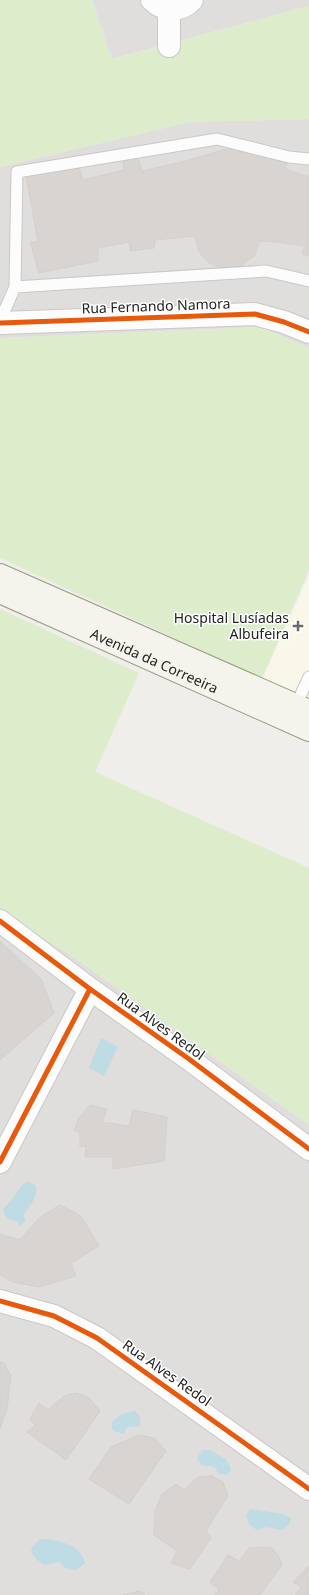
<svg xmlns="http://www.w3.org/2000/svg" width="309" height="1595" font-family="'Noto Sans',sans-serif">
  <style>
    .residential { fill: #dfdedc }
    .education { fill: #f8f7e8 }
    .grass { fill: #ddeccb }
    .water { fill: #bfdbe3 }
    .building { fill: #d7d4d2; stroke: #d3d0cc }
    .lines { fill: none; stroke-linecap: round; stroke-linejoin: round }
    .service-casing { stroke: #c9c8c7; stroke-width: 13 }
    .minor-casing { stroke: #c9c8c7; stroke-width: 24 }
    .secondary-casing { stroke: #999a82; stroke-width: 24 }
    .service { stroke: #fdfcfc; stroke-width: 11 }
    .minor { stroke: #fdfcfc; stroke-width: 22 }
    .secondary { stroke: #f4f4ed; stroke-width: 22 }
    .cycleway-casing { stroke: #fff; stroke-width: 8 }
    .cycleway { stroke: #e8590c; stroke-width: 5 }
    .poi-dot { fill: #6a6968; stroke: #fff; stroke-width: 1.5 }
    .labels { text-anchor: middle; stroke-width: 3; stroke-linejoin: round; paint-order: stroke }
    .street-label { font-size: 14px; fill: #222; stroke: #fff }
    .poi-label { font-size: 14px; fill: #222; stroke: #fff; text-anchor: end }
  </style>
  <rect width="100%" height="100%" fill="#f0eeeb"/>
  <!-- residential -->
  <path class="residential" d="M92 0H309V6L111 59Z
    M309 119V348L261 327 0 338V167L189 122Z
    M0 910 75 958 309 1125V1595H0Z"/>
  <!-- education -->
  <path class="education" d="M309 575V698L263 678Z"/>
  <!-- grass -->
  <path class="grass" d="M0 0H92L112 59 309 6V119L189 122 0 167Z
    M261 327 309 348V570L262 678 0 558V338Z
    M0 609 139 673 95 772 309 868V1125L75 958 0 910Z"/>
  <!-- water -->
  <path class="water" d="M101 1038 118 1047 104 1076 89 1068Z
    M29 1182 36 1186C38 1197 30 1206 23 1215L26 1220 20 1226 17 1221 7 1219 3 1210 24 1183Z
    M135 1411 141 1418 139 1426 127 1427 124 1434 113 1431 111 1423C118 1415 125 1413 135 1411Z
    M202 1450H210L227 1460 231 1470 226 1475 218 1473 215 1467 201 1465 197 1458Z
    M250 1509 283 1514 291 1518 289 1524 282 1530 266 1527 257 1530 249 1525 246 1515Z
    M40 1539C56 1539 81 1544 85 1563L76 1570 65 1568 59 1562 45 1565 36 1559 31 1551 33 1546Z"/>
  <!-- building -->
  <path class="building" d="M238 148 287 162 285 169 309 177V256L302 254 305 246 277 242 260 241 254 256 241 266 225 269 209 263 199 252 195 236 155 240 154 248 130 251 129 242 98 248V261L39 273 30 242H38L26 175 79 167 83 180 124 170 123 162 138 158 142 171 182 162 223 150Z
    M0 941 41 979 54 1013 0 1060Z
    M90 1105 107 1109 102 1122 129 1126 133 1110 167 1117 164 1161 113 1169V1157H85L86 1146 80 1147V1133L74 1130 79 1118Z
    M60 1205 81 1216 99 1246 71 1263 76 1276 39 1287 13 1282 0 1275V1234L20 1240 40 1217Z
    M0 1362 4 1363 11 1376 7 1409 0 1428Z
    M76 1393 88 1397 100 1411 66 1460 27 1432 35 1425 30 1419 39 1403 48 1410 64 1396Z
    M139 1435 155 1438 166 1451 129 1504 89 1479 111 1447Z
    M212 1476 223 1482 228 1496 206 1531 211 1538 190 1569 171 1563 177 1551 154 1535 155 1511 162 1494 176 1484 184 1490 198 1477Z
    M261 1547 272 1548 278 1555 282 1565 260 1595H214L219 1590 210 1582 228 1555 239 1561 249 1548Z
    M309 1566V1595H295L301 1587 293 1582Z
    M139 1591 145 1595H123Z"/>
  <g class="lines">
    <defs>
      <path id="service" d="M15 287 17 172 217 139 289 157 309 159
        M0 321 15 287 266 271 309 281
        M296 705 309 677"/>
      <path id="minor" d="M152 0C163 11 181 12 192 0
        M169 46V9
        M0 323 255 314 284 322 309 332
        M0 921 90 989 189 1059 309 1149
        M0 1162 90 989
        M0 1301 54 1316 97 1338 309 1489"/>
      <g id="secondary">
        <path d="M0 575 309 711"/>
        <path id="s1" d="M0 592 309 730"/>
      </g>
    </defs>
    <!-- service casing -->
    <use href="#service" class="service-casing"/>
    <!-- minor casing -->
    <use href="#minor" class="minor-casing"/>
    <!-- secondary casing -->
    <use href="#secondary" class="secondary-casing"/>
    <!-- service -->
    <use href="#service" class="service"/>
    <!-- minor -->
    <use href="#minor" class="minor"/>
    <!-- secondary -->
    <use href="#secondary" class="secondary"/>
    <defs>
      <path id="cycleway" d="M0 323 255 314 284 322 309 332
        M0 921 90 989 189 1059 309 1149
        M0 1162 90 989
        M0 1301 54 1316 97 1338 309 1489"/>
    </defs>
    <!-- cycleway casing -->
    <use href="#cycleway" class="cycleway-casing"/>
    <!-- cycleway -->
    <use href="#cycleway" class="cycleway"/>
  </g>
  <!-- markers -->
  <path class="poi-dot" d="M296 620h4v4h4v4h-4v4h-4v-4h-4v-4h4z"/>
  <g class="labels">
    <!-- street labels -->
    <g class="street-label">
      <text transform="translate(156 306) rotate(-2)" y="5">Rua Fernando Namora</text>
      <text dy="5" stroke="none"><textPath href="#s1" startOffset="169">Avenida da Correeira</textPath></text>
      <text transform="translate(161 1026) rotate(36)" y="5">Rua Alves Redol</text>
      <text transform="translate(167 1373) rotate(35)" y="5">Rua Alves Redol</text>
    </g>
    <!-- poi labels -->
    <g class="poi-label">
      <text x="289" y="623">Hospital Lusíadas<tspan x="289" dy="16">Albufeira</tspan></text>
    </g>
  </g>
</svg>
